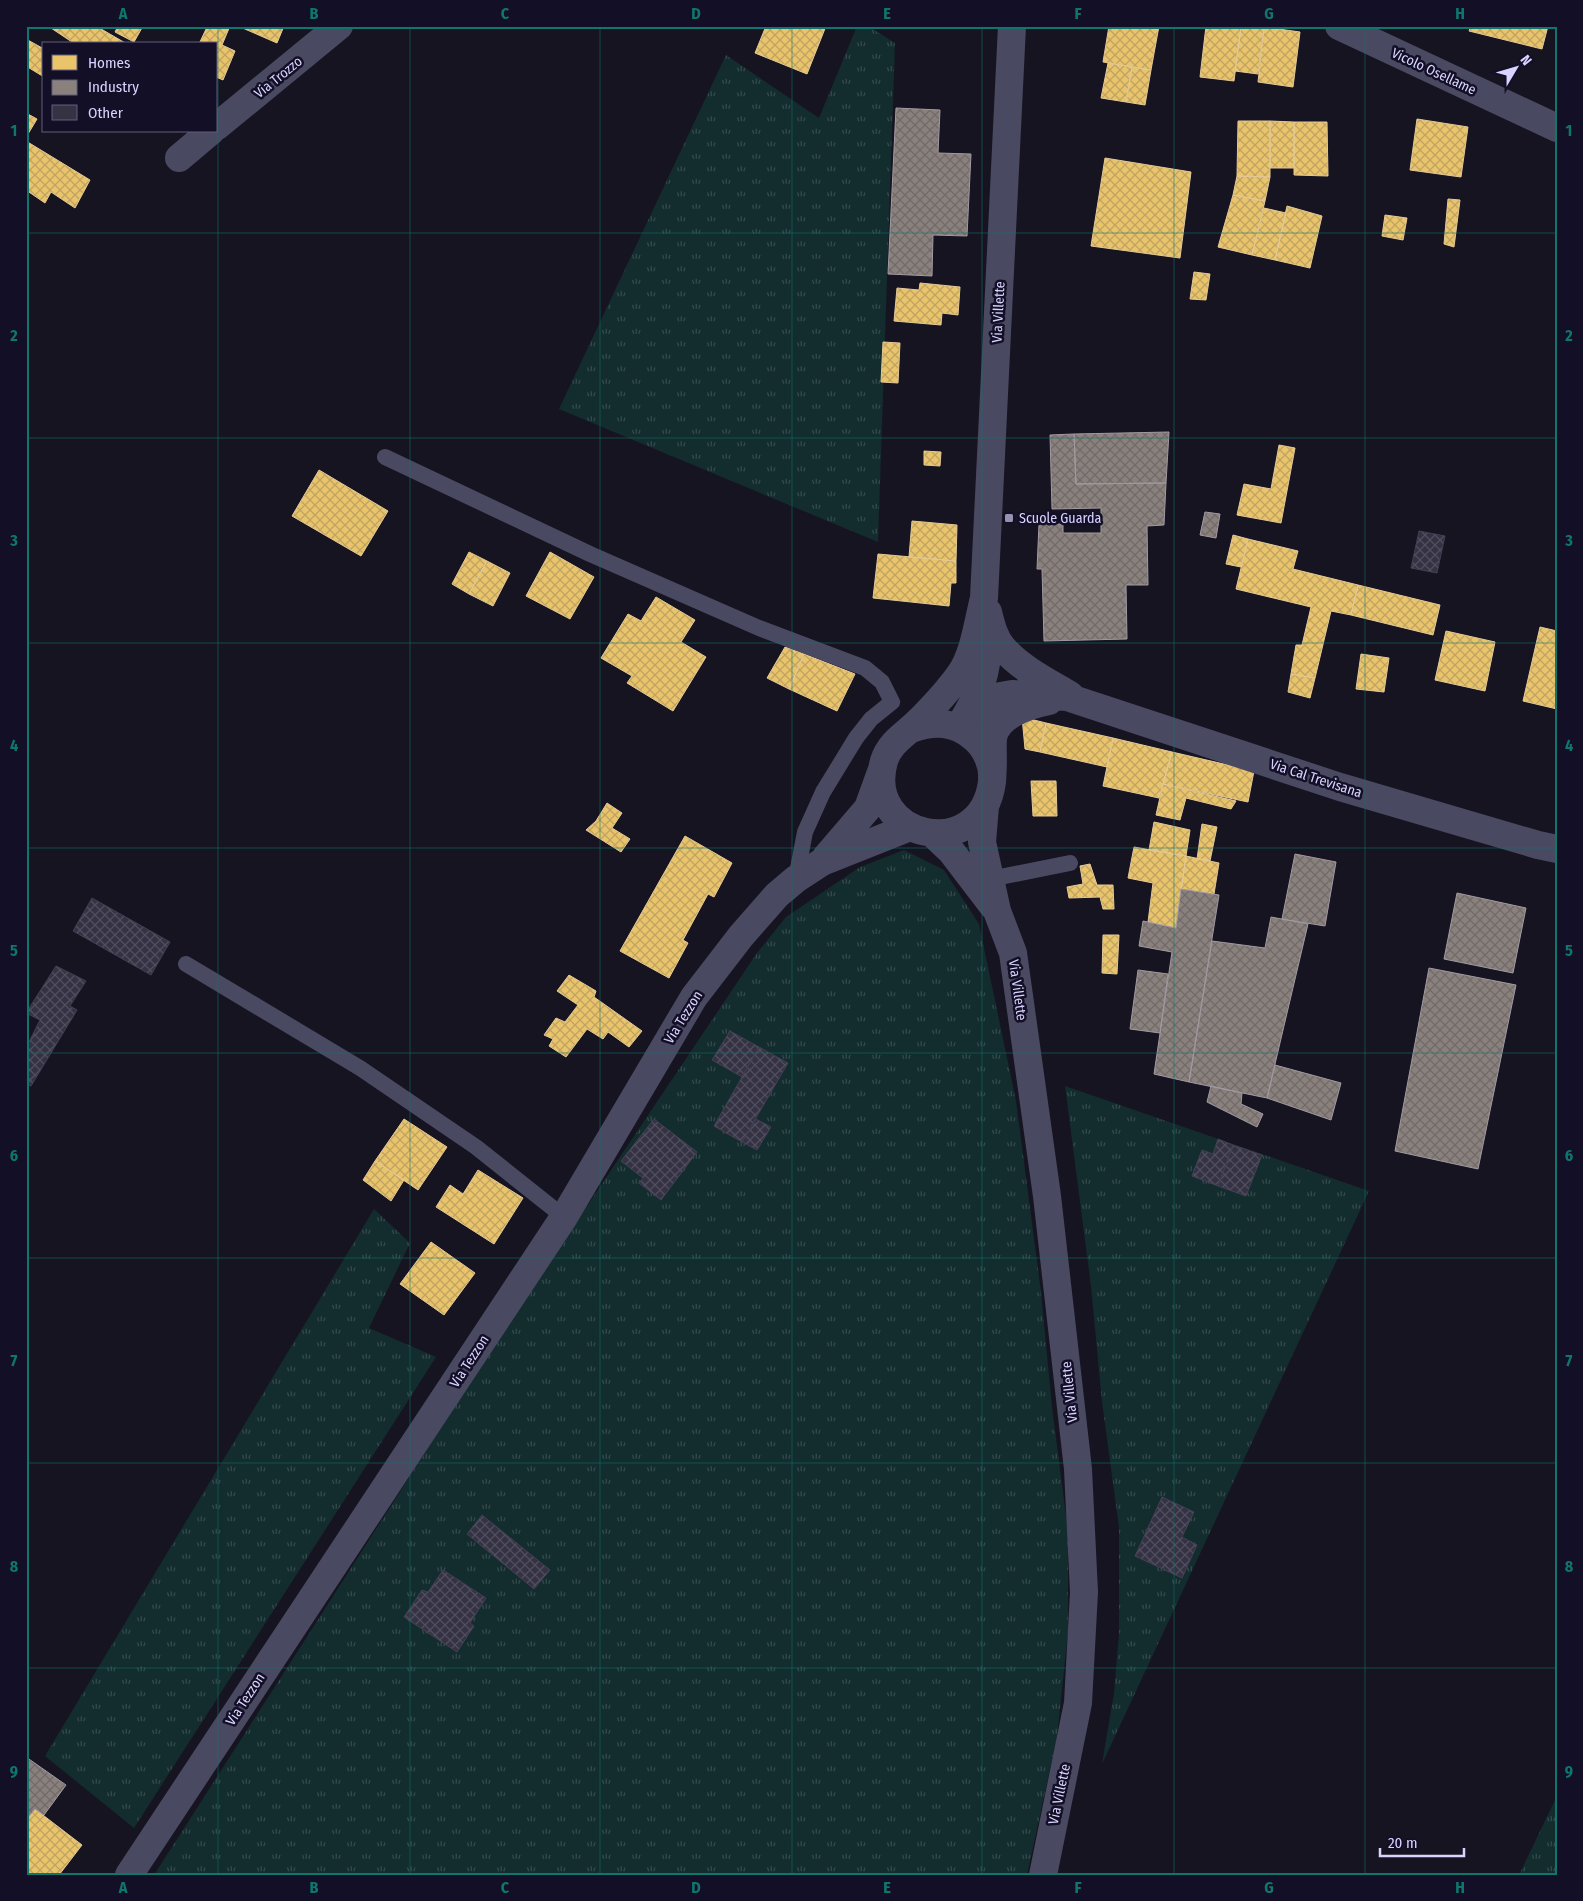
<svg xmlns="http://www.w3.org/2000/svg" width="1583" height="1901" font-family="'Fira Sans Condensed',sans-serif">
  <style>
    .grass { fill: url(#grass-tufts) }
    .homes { fill: url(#homes-cross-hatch); stroke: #e4c997 }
    .industry { fill: url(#industry-cross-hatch); stroke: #a29aa3 }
    .building { fill: url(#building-cross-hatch); stroke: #433f54 }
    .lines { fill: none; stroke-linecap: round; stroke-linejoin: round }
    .service { stroke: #4a4962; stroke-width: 16 }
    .minor { stroke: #4a4962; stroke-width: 28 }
    .tertiary { stroke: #4a4962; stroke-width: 28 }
    .grid { fill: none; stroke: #0f766e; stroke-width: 1; stroke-opacity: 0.55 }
    .poi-dot { fill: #9591b1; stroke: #130f26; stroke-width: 2 }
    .labels { text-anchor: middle; stroke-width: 5; stroke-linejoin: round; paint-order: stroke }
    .street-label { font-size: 14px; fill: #d9d4ff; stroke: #130f26 }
    .poi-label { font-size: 14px; fill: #d9d4ff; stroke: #130f26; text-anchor: start }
    .neatline { fill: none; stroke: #0f766e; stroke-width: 2 }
    .grid-label { font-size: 16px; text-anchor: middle; font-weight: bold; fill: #0f766e }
  </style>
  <defs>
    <pattern id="grass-tufts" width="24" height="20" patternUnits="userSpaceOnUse" patternTransform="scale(1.25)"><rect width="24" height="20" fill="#132c2d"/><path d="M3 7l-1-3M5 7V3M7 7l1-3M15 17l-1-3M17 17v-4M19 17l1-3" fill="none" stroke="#354a4c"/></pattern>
    <pattern id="homes-cross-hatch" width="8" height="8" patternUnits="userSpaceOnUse" patternTransform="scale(1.25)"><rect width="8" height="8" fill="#e9c46a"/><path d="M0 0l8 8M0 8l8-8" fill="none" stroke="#bfa362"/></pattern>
    <pattern id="industry-cross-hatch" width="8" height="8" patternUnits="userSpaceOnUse" patternTransform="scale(1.25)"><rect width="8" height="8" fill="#8a817c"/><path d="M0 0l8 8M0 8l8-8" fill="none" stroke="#706a6b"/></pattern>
    <pattern id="building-cross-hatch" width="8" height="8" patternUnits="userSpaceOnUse" patternTransform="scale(1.25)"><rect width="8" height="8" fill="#343243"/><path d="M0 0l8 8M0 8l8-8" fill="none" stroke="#514f5f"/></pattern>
  </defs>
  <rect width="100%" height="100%" fill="#161421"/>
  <!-- grass -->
  <path class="grass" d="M857 26H868L895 43 878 542 559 409 726 55 819 118Z
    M904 850 944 870 979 924 1016 1101 1041 1292 1052 1407 1068 1531V1632L1057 1737 1027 1875H154L507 1325 757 953 786 917 860 867Z
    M1065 1086 1369 1191 1102 1764 1114 1693 1119 1634V1527L1102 1402 1091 1286Z
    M374 1209 410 1243 369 1328 436 1357 134 1828 45 1756Z
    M1557 1796V1875H1519Z"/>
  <!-- homes -->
  <path class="homes" d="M48 26H96L127 44H75Z
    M118 26H143L134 42 115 32Z
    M205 26H230L222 45 235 51 223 80 216 77V44H199L207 27Z
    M238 26H284L277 43Z
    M766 26H826L807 74 755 53Z
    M1109 26H1159L1151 70 1103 62Z
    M1206 26H1241L1234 81 1200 77Z
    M1241 26 1264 27 1258 74 1235 71Z
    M1471 26H1548L1542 49 1469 31Z
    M1264 27 1300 32 1293 87 1258 82Z
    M26 39 44 49V77L26 66Z
    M1108 63 1132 67 1126 102 1101 98Z
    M1132 67 1151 70 1145 105 1126 102Z
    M26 113 37 119 28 134 26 133Z
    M1417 119 1468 127 1461 177 1410 170Z
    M1238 121H1270V177L1237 176Z
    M1270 121 1294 122V168H1270Z
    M1294 122H1327L1328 176 1294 175Z
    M26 141 90 180 75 208 51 192 45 203 26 190Z
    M1105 158 1191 172 1180 258 1091 246Z
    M1237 176 1270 177 1265 201 1233 195Z
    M1233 195 1265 201 1252 255 1218 247Z
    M1448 199 1460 200 1454 247 1444 244Z
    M1287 206 1322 216 1310 268 1275 260Z
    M1264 208 1286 213 1275 260 1252 255Z
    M1385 215 1407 218 1403 240 1382 236Z
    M1194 272 1210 274 1206 300 1190 299Z
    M920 283 960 287 958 315 942 313 941 325 894 321 897 288 919 290Z
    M883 342 900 343 898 383 881 382Z
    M1279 445 1295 448 1281 523 1237 515 1244 484 1271 489Z
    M924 451 941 452 940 466 924 465Z
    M319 470 388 511 361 556 292 516Z
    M912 521 957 525 956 561 909 557Z
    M1233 535 1248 539 1241 567 1226 564Z
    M1248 539 1298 551 1293 569 1358 585 1351 615 1331 611 1315 678 1291 674 1296 645H1302L1311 607 1236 589Z
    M469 552 487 561 469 594 452 584Z
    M550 552 594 577 570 619 526 596Z
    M878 554 956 561V583H951L949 606 873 598Z
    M487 561 510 573 493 606 469 594Z
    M1358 585 1440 605 1433 635 1351 615Z
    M656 597 695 620 681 642 706 657 673 711 627 683 632 676 601 658 628 614 641 621Z
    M1540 627 1557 631V709L1523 701Z
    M1446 631 1495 642 1485 691 1435 680Z
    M785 647 804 654 789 689 767 678Z
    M804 654 855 674 837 711 789 689Z
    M1361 654 1389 658 1384 692 1356 689Z
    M1291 674 1315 678 1310 698 1288 692Z
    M1022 717 1046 723 1040 752 1025 749Z
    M1046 723 1113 738 1107 767 1040 752Z
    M1113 738 1172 752 1159 798 1103 786Z
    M1172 752 1254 771 1248 802 1163 784Z
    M1031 781H1056L1057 816H1033Z
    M1163 784 1236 801 1231 809 1186 798 1180 820 1156 815Z
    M607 803 622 813 612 828 630 839 621 852 586 830 596 821Z
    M1154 822 1190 830 1186 856 1149 850Z
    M1202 824 1217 827 1210 861 1197 859Z
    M685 836 732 863 714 897 708 894 683 940 688 943 669 978 620 951Z
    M1134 847 1186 856 1176 928 1148 922 1153 883 1128 878Z
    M1186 856 1219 863 1214 894 1181 889Z
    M1090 864 1097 885H1113L1114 909H1103L1100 897 1069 898 1067 887 1083 884 1080 866Z
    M1103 935H1119L1117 974 1102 973Z
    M569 975 596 991 594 997 642 1031 629 1047 608 1032 603 1039 587 1029 566 1057 549 1046 553 1039 544 1035 556 1018 565 1022 578 1005 557 991Z
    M404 1119 447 1147 418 1190 375 1161Z
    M375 1161 404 1180 391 1201 363 1180Z
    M478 1170 523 1198 494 1244 436 1207 450 1185 463 1194Z
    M431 1242 475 1273 444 1315 400 1284Z
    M35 1809 82 1845 59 1875H32L26 1870V1820Z"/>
  <!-- industry -->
  <path class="industry" d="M896 108 940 110 938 153 971 154 967 236 933 235 932 276 888 274Z
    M1169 432 1166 483 1076 484 1074 434Z
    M1074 434 1076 484 1166 483 1164 525 1147 526 1148 585H1126L1127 639 1044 641 1042 569H1037L1039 524H1063V533H1101V508L1052 509 1050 435Z
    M1205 512 1220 514 1216 538 1200 535Z
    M1295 854 1336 862 1325 926 1282 919Z
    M1181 889 1219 895 1189 1082 1154 1074 1172 952 1139 946 1143 921 1176 928Z
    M1457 893 1526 908 1513 973 1444 959Z
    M1271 917 1308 924 1267 1098 1189 1082 1212 941 1265 948Z
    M1429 968 1516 985 1478 1169 1395 1151Z
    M1138 970 1168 974 1160 1033 1130 1029Z
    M1275 1065 1341 1083 1331 1120 1267 1098Z
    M1211 1086 1242 1093 1241 1104 1263 1114 1257 1127 1207 1102Z
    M26 1757 66 1785 44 1815 35 1809 26 1820Z"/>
  <!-- building -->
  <path class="building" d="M1419 531 1445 536 1437 573 1411 568Z
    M92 898 170 942 151 975 73 931Z
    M56 966 86 981 70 1006 77 1010 31 1086 26 1084V1048L40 1020 26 1013Z
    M730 1031 759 1047 742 1077 712 1060Z
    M759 1047 788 1063 742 1142 714 1126Z
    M654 1119 697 1152 661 1200 639 1183 643 1178 621 1161Z
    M756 1119 771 1127 757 1150 742 1142Z
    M1218 1139 1233 1145 1218 1186 1192 1176 1202 1150 1213 1154Z
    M1233 1145 1262 1155 1246 1196 1218 1186Z
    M1162 1497 1194 1512 1182 1537 1197 1545 1182 1578 1135 1556Z
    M482 1515 550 1570 534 1589 467 1534Z
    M443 1570 486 1598 470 1623 474 1626 457 1652 404 1617 422 1590 428 1592Z"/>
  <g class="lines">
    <!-- service -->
    <path class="service" d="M385 457 590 554 759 628 865 668 882 682 892 702 871 719 856 738 823 792 805 832 796 879
      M990 879 1070 863
      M186 964 360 1068 476 1147 564 1217"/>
    <!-- minor -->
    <path class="minor" d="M1339 26 1557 128
      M216 127 339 26
      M179 158 211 131
      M988 612C991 624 994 638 1003 648 1020 668 1048 682 1070 695
      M969 730 980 710 995 697 1012 694 1067 697 1340 787 1538 845 1557 849
      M992 777C994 764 992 751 993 738 997 715 1029 705 1049 701
      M826 857 868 808 881 772
      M129 1875 564 1217 694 997 741 936 777 895 796 879 822 862 910 827"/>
    <!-- tertiary -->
    <path class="tertiary" d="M959 727C980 693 990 671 987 630
      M911 729C934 721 955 721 974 738 986 748 994 766 992 782 981 865 862 839 884 761 890 742 905 735 918 722 933 707 948 691 960 674 974 655 978 621 984 598L1012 26
      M985 806 982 842 997 911 1013 953 1047 1196 1078 1469 1084 1592 1078 1703 1043 1875
      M933 834 951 851 993 906"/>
  </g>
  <!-- grid -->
  <path class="grid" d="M218 26V1875M410 26V1875M600 26V1875M792 26V1875M982 26V1875M1174 26V1875M1365 26V1875M26 233H1557M26 438H1557M26 643H1557M26 848H1557M26 1053H1557M26 1258H1557M26 1463H1557M26 1668H1557"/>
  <!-- markers -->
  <rect class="poi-dot" x="1004" y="513" width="10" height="10" rx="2.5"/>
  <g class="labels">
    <!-- street labels -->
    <g class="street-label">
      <text transform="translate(1434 71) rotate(25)" y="5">Vicolo Osellame</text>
      <text transform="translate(278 77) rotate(-39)" y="5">Via Trozzo</text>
      <text transform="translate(998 312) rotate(-87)" y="5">Via Villette</text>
      <text transform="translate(1316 778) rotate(18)" y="5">Via Cal Trevisana</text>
      <text transform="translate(1018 990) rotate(82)" y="5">Via Villette</text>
      <text transform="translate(683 1017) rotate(-58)" y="5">Via Tezzon</text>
      <text transform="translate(469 1361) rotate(-57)" y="5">Via Tezzon</text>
      <text transform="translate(1069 1392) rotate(-96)" y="5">Via Villette</text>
      <text transform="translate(245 1699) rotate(-57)" y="5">Via Tezzon</text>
      <text transform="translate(1059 1794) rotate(-78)" y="5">Via Villette</text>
    </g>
    <!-- poi labels -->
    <g class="poi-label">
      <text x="1019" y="523">Scuole Guarda</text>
    </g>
  </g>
  <!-- border -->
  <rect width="1583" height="1901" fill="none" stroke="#130f26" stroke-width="55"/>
  <!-- legend -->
  <rect x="42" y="42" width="175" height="90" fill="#130f26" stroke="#625e7d"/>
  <rect x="52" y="55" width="25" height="15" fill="#e9c46a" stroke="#625e7d"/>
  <text x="88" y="68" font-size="15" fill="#d9d4ff">Homes</text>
  <rect x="52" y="80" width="25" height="15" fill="#8a817c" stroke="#625e7d"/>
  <text x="88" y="92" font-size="15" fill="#d9d4ff">Industry</text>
  <rect x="52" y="105" width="25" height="15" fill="#343243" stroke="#625e7d"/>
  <text x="88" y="118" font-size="15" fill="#d9d4ff">Other</text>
  <!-- north arrow -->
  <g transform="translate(1516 68) rotate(52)" stroke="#130f26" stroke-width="4" paint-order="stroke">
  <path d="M0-4L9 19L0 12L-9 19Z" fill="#d9d4ff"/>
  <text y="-8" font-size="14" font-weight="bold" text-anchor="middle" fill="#d9d4ff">N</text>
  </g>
  <!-- scale -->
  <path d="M1380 1848v8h84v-8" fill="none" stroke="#d9d4ff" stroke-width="2.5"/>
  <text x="1388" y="1848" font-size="15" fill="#d9d4ff" stroke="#130f26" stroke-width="4" paint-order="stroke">20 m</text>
  <rect x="28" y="28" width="1528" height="1846" class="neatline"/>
  <g class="grid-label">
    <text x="123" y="19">A</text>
    <text x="314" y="19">B</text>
    <text x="505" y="19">C</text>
    <text x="696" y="19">D</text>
    <text x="887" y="19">E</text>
    <text x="1078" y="19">F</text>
    <text x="1269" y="19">G</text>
    <text x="1460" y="19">H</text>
    <text x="14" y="136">1</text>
    <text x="1569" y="136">1</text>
    <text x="14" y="341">2</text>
    <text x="1569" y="341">2</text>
    <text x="14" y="546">3</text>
    <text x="1569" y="546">3</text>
    <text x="14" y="751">4</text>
    <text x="1569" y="751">4</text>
    <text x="14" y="956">5</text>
    <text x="1569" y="956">5</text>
    <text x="14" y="1161">6</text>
    <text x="1569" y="1161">6</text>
    <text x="14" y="1366">7</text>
    <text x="1569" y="1366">7</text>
    <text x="14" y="1572">8</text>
    <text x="1569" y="1572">8</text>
    <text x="14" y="1777">9</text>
    <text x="1569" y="1777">9</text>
    <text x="123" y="1893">A</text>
    <text x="314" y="1893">B</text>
    <text x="505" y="1893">C</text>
    <text x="696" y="1893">D</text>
    <text x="887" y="1893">E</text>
    <text x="1078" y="1893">F</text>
    <text x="1269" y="1893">G</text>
    <text x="1460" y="1893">H</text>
  </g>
</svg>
